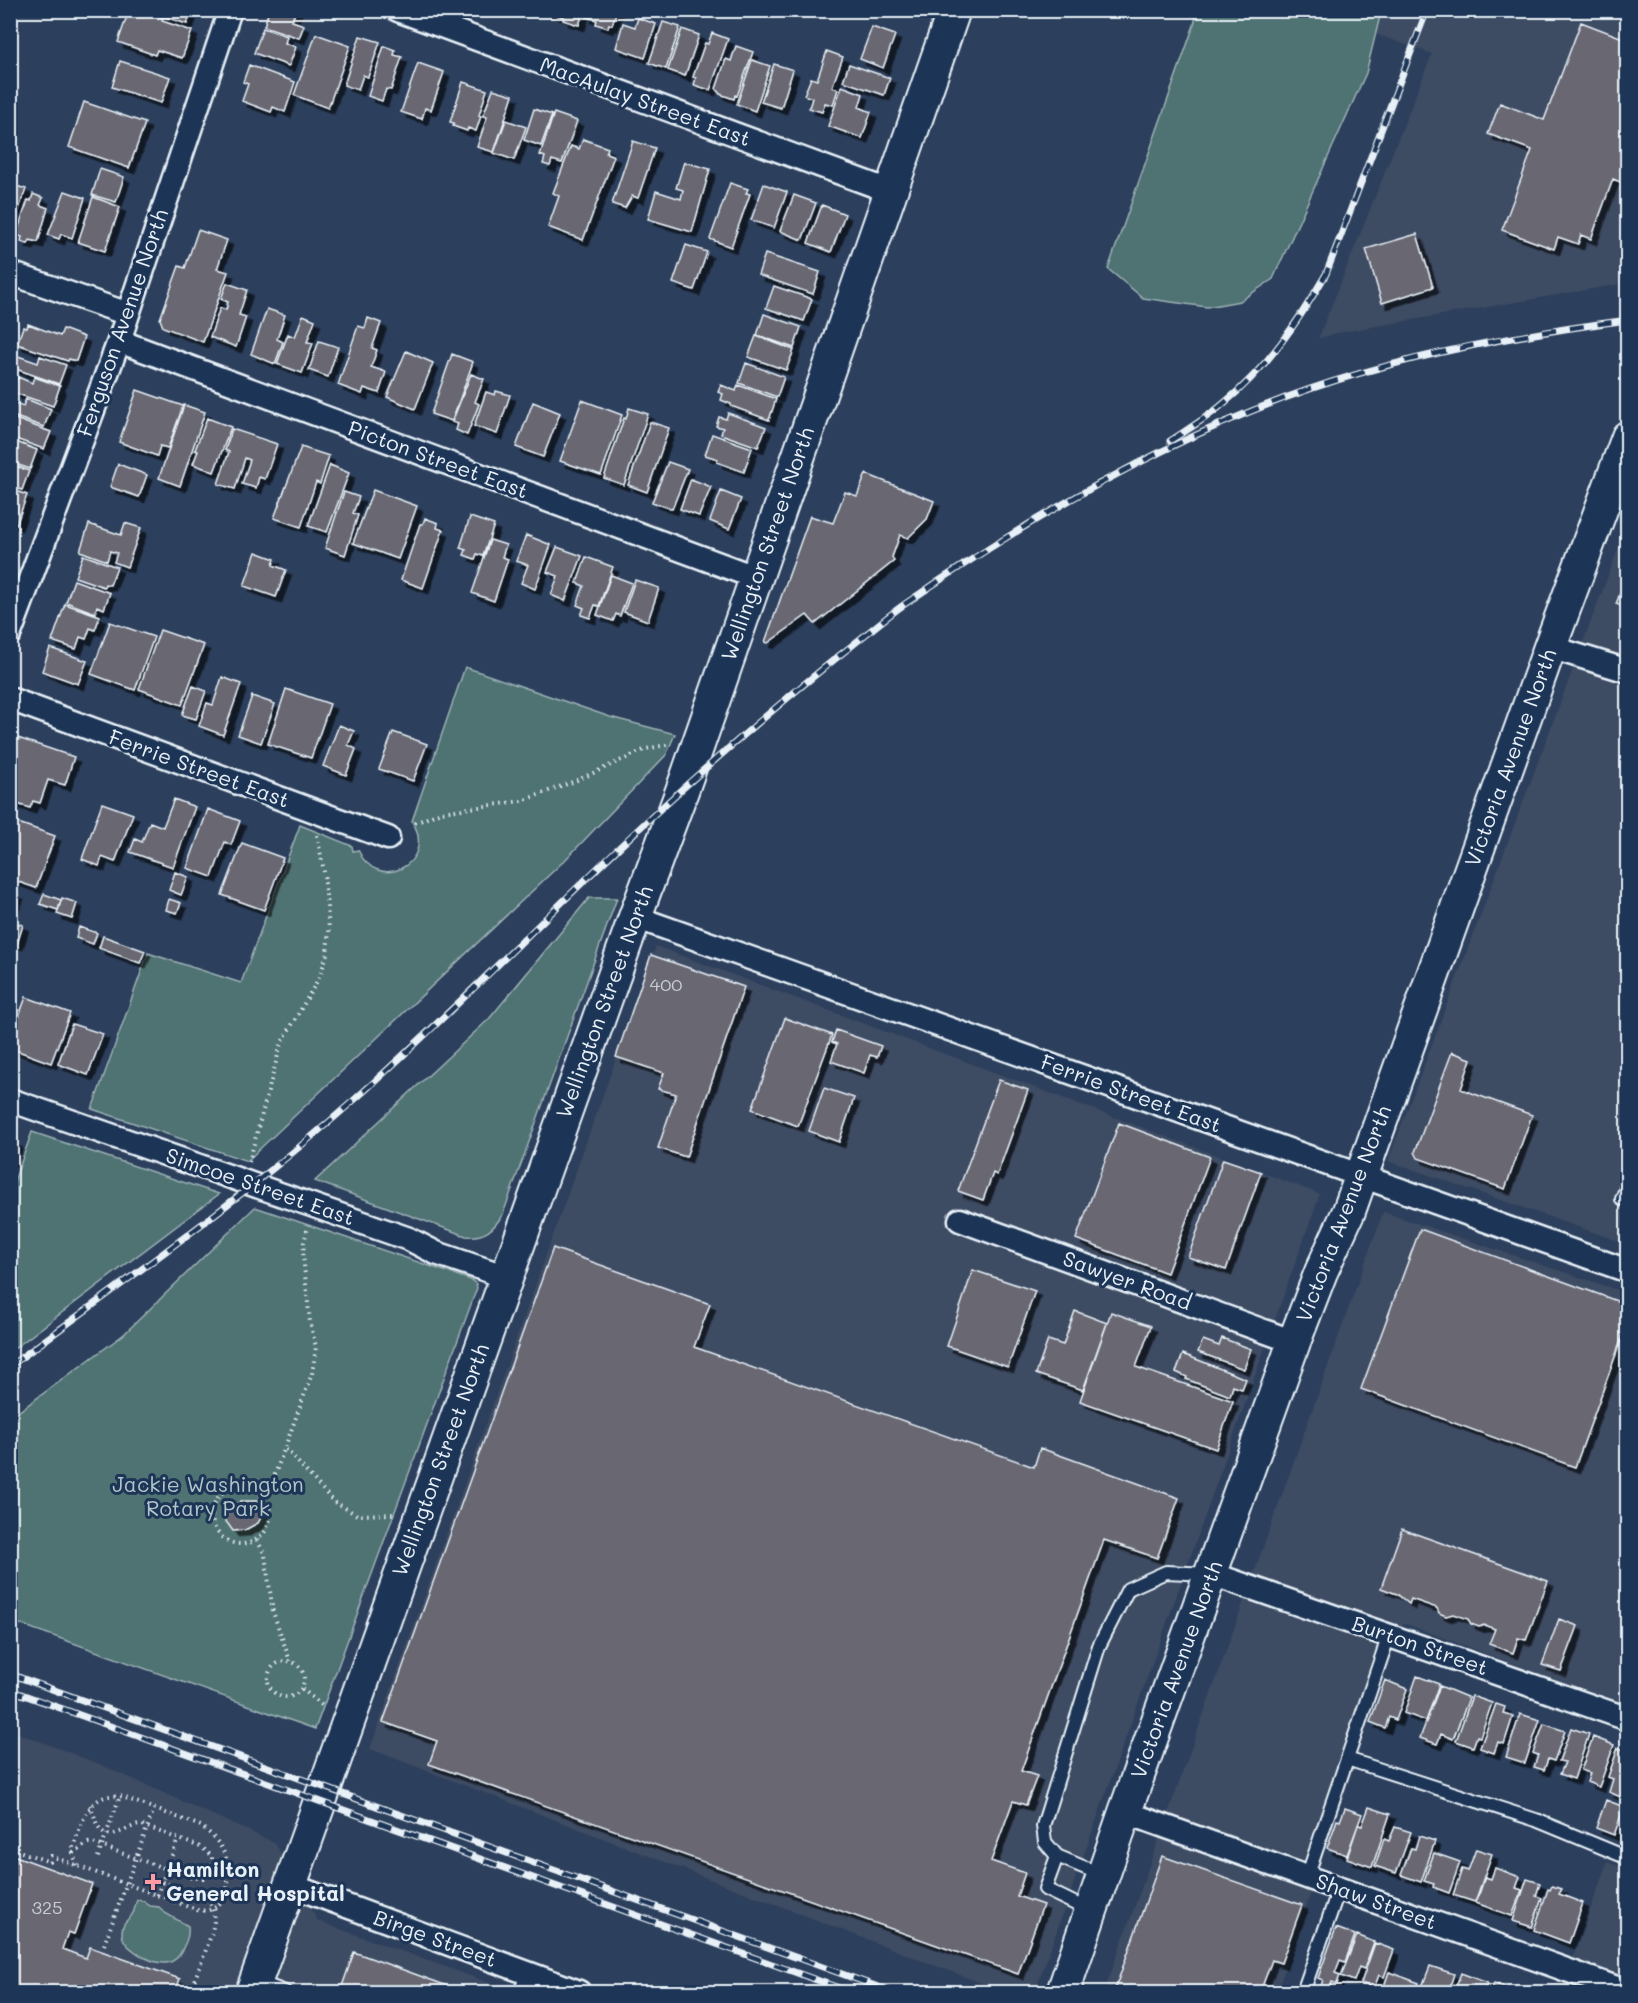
<svg xmlns="http://www.w3.org/2000/svg" width="1638" height="2003" font-family="Mali,sans-serif">
  <style>
    .built { fill: #3e4b63 }
    .green { fill: #4f7273; stroke: #9cb2b6; stroke-width: 1.5 }
    .building { fill: #696772; stroke: #e8f1f8; stroke-width: 1.5; filter: url(#shadow) }
    .lines { fill: none; stroke-linecap: round; stroke-linejoin: round }
    .lane-casing { stroke: #e8f1f8; stroke-width: 16 }
    .street-casing { stroke: #e8f1f8; stroke-width: 27 }
    .secondary-casing { stroke: #e8f1f8; stroke-width: 36 }
    .path { stroke: #e8f1f8; stroke-width: 4; stroke-dasharray: 1.5 4.5; stroke-linecap: butt }
    .lane { stroke: #1d3557; stroke-width: 12 }
    .street { stroke: #1d3557; stroke-width: 22 }
    .secondary { stroke: #1d3557; stroke-width: 32 }
    .rail-casing { stroke: #e8f1f8; stroke-width: 7 }
    .rail { stroke: #1d3557; stroke-width: 4.5; stroke-dasharray: 14; stroke-linecap: butt }
    .poi-dot { fill: #ff9aa2; stroke: #1d3557; stroke-width: 2 }
    .labels { text-anchor: middle; stroke-width: 6; stroke-linejoin: round; paint-order: stroke }
    .number-label { font-size: 18px; fill: #c8ced6 }
    .street-label { font-size: 21px; fill: #e8f1f8; stroke: #1d3557 }
    .park-label { font-size: 21px; fill: #b2c5c9; stroke: #1d3557 }
    .poi-label { font-size: 21px; font-weight: bold; fill: #e8f1f8; stroke: #1d3557; text-anchor: start }
  </style>
  <defs>
    <filter id="shadow"><feDropShadow dx="5.5" dy="5.5" stdDeviation="0" flood-color="#0009"/></filter>
  </defs>
  <rect width="100%" height="100%" fill="#2c3f5c"/>
  <filter id="ink" filterUnits="userSpaceOnUse"><feTurbulence type="fractalNoise" baseFrequency=".0167" numOctaves="2"/><feDisplacementMap in="SourceGraphic" scale="12" xChannelSelector="R" yChannelSelector="G"/><feConvolveMatrix kernelMatrix="1 2 1 2 8 2 1 2 1" color-interpolation-filters="sRGB"/></filter>
  <g filter="url(#ink)">
    <!-- built -->
    <path class="built" d="M1310 11H1627V283L1337 333 1318 339 1432 54Z
      M1627 525V1244L1388 1161Z
      M656 946 1320 1194 1035 1992H1004L370 1749Z
      M1383 1212 1627 1293V1706L1403 1623 1277 1992H1104Z
      M10 1730 97 1763 275 1843 318 1921 515 1992H11Z
      M1607 1862 1627 1869V1992H1566L1561 1991Z"/>
    <!-- green -->
    <path class="green" d="M1368 11 1380 16 1366 73 1273 279 1240 301 1207 307 1143 298 1108 269 1194 25 1197 11Z
      M465 667 610 717 675 734 666 755 566 859 247 1161 92 1109 148 953 241 983 300 825 352 846 353 851 358 850C378 895 438 862 412 821Z
      M589 898H617L503 1214C494 1229 485 1238 466 1236L315 1181 489 1019Z
      M32 1132 219 1194 11 1351V1190Z
      M255 1207 471 1280 476 1284 477 1288 315 1729 11 1621 10 1418 123 1335Z
      M137 1900 143 1901 150 1906 159 1907 165 1913 188 1926C189 1935 187 1940 183 1948 180 1956 174 1962 166 1963 152 1964 122 1948 122 1933 122 1920 129 1921 133 1913 135 1910 135 1904 137 1900Z"/>
    <!-- building -->
    <path class="building" d="M129 10H143L163 18 162 21 192 31 182 58 157 50 155 55 118 42Z
      M161 10H192L187 24 159 15Z
      M269 10H296L292 21 304 25 299 38 264 26Z
      M543 10H564L562 17Z
      M567 10H584L579 25 563 20Z
      M589 10H617L612 25 609 24 608 28 596 24 597 20 586 17Z
      M638 18 656 24 645 58 616 48 623 23 635 27Z
      M663 22 680 27 666 69 649 63Z
      M1581 22 1628 40V131L1622 147 1628 149V185L1613 179 1591 239 1581 235 1578 244 1558 237 1554 249 1502 230 1532 150 1488 134 1500 103 1544 120Z
      M872 27 895 35 883 68 860 59Z
      M263 28 287 36 285 43 296 47 289 66 254 53Z
      M682 29 699 35 685 76 668 70Z
      M712 33 728 39 710 90 694 85 696 78 693 77 705 43 708 44Z
      M316 34 350 46 328 108 294 95Z
      M360 36 380 42 368 77 363 75 358 90 344 85Z
      M384 46 395 50 394 55 402 57 391 90 386 89 382 101 368 96Z
      M736 46 753 52 737 96 735 95 734 99 720 94 716 89 726 59 731 61Z
      M827 51 843 57 832 87 838 89 833 105 825 103 822 112 809 108 812 98 804 95 811 78 817 80Z
      M752 60 770 66 755 111 737 104Z
      M120 61 170 77 161 103 112 87Z
      M418 63 444 72 431 110 425 108 422 119 401 112Z
      M774 64 793 70 781 108 761 102Z
      M849 64 890 78 884 95 843 81Z
      M249 65 295 82 285 112 273 107 271 112 242 101 248 84 243 82Z
      M463 82 487 90 479 115 481 116 476 131 468 128 467 131 453 126 454 123 450 122Z
      M842 86 863 94 859 107 871 112 862 138 828 126Z
      M493 89 513 95 494 152 477 147 487 117 483 116Z
      M84 102 145 123 129 168 69 147Z
      M534 109 552 115 541 146 524 140Z
      M554 113 577 121 562 163 552 160 550 166 543 164 545 157 540 155Z
      M506 120 526 127 514 160 494 153Z
      M583 139 608 148 606 153 614 156 583 240 548 227 559 196 553 193 571 146 579 149Z
      M633 141 655 148 638 198 632 196 625 208 612 204Z
      M684 162 710 169 692 232 648 219 656 191 681 199 683 190 676 188Z
      M100 169 124 177 116 202 92 195Z
      M730 183 748 189 746 193 750 194 731 247 710 239Z
      M10 184 26 189 10 234Z
      M764 184 787 192 774 228 751 220Z
      M65 191 85 198 72 238 61 234 59 239 48 235Z
      M33 194 43 198 40 205 48 208 38 242 30 240 28 244 21 242 22 237 16 235 28 200 31 201Z
      M794 195 816 203 802 240 780 231Z
      M93 197 120 207 105 251 78 242Z
      M822 205 845 214 831 252 808 243Z
      M198 230 227 240 217 269 228 272 203 342 163 327 160 319 179 266 185 268Z
      M1417 234 1433 287 1382 303 1366 249Z
      M686 245 707 252 694 290 673 283Z
      M765 254 820 272 813 294 758 275Z
      M227 283 247 290 239 315 246 317 236 347 210 337 220 308 226 310 228 302 221 299Z
      M774 286 812 299 804 321 766 308Z
      M267 309 285 315 277 339 283 342 275 364 251 354Z
      M764 314 801 327 794 348 757 335Z
      M303 315 315 320 307 342 313 343 302 373 277 364 288 334 295 337Z
      M368 318 381 323 372 348 377 350 371 367 386 372 379 393 364 388 362 394 338 385 358 326 365 328Z
      M28 324 60 336 63 329 84 337 76 361 69 359 68 361 17 344 23 327 27 328Z
      M756 336 794 350 786 370 748 357Z
      M319 341 338 347 328 377 309 370Z
      M406 351 433 363 415 409 387 397Z
      M452 354 473 362 452 421 431 414Z
      M18 356 38 363 40 356 66 365 59 384 13 368Z
      M746 363 784 377 777 397 739 383Z
      M471 374 484 379 475 402 479 404 467 435 456 430 458 424 452 422Z
      M18 377 32 383 34 377 60 386 53 406 12 392Z
      M721 385 736 391 738 385 776 399 769 420 731 406V404L721 400 723 394 718 392Z
      M137 390 183 406 168 448 160 446 157 456 119 442Z
      M496 391 510 395 497 434 474 426 486 392 495 395Z
      M26 399 51 409 44 427 10 415V401L23 406Z
      M582 400 622 415 601 475 560 461Z
      M533 402 560 413 543 457 516 447Z
      M184 405 205 412 180 486 159 478Z
      M629 408 648 414 624 485 604 478 624 418 626 419Z
      M728 413 766 427 758 447 721 434 723 428 716 426 719 417 726 419Z
      M10 417 51 432 44 449 10 437Z
      M207 418 231 427 214 472 193 464 198 451 195 450Z
      M650 422 669 428 647 492 628 485Z
      M232 429 277 444 265 479 259 477 256 488 242 484 250 460 245 458 235 489 218 484 229 452 225 450Z
      M712 434 752 448 744 472 717 462 718 459 705 455Z
      M11 440 37 450 30 469 10 462Z
      M301 447 329 456 320 484 316 482 301 527 274 518Z
      M668 462 688 469 672 509 652 502Z
      M10 464 29 471 22 490 10 486Z
      M118 464 147 475 139 497 110 487Z
      M330 465 349 473 327 532 308 526Z
      M866 474 934 501 927 519 908 538 900 535 892 557 894 561 815 624 807 615 768 643 765 642 810 516 833 523 845 492 857 496Z
      M691 479 711 487 699 516 680 509Z
      M10 489 27 495 16 525 10 523Z
      M373 490 417 506 398 559 353 543Z
      M721 491 741 499 729 529 710 521Z
      M344 492 359 497 353 513 358 515 345 555 325 548Z
      M470 517 494 525 483 556 477 554 475 559 464 555 466 550 460 548Z
      M425 518 438 523 437 528 443 530 423 588 401 580 420 524H423Z
      M125 523 141 528 127 567 114 562 117 553 110 551 107 561 80 551 89 524 121 535Z
      M526 535 551 545 535 589 521 583 528 565 516 561Z
      M490 540 506 545 502 557 508 559 494 601 472 593Z
      M557 547 582 556 565 601 551 595 558 576 547 572Z
      M256 552 275 559 273 565 286 570 276 597 244 586Z
      M83 555 117 567 110 585 105 584 104 587 75 577Z
      M586 557 613 567 599 606 595 605 590 618 581 615 584 608 577 605 584 586 577 583Z
      M1628 572V608L1616 604Z
      M611 575 632 583 620 616 616 614 613 621 597 615Z
      M74 580 110 593 104 609 97 606 95 613 66 602Z
      M635 580 659 588 648 621 624 612Z
      M65 604 100 616 95 630 90 628 86 639 80 637 76 649 52 641Z
      M110 622 154 637 135 690 91 674Z
      M160 630 204 645 182 705 139 689Z
      M50 648 87 661 78 684 42 671Z
      M222 677 241 684 223 735 199 726 207 703 213 705Z
      M193 686 206 691 196 719 182 715Z
      M286 689 330 704 311 758 268 744Z
      M252 696 275 704 261 743 238 735Z
      M339 725 354 731 348 745 356 749 346 775 323 766Z
      M393 732 427 744 413 781 379 769Z
      M12 736 74 757 65 785 48 780 40 803 33 801 30 808 11 802 14 794 10 793Z
      M174 799 195 807 173 867 130 852 135 839 142 842 150 822 163 827Z
      M102 803 133 814 115 862 102 857 99 866 82 859Z
      M208 809 240 821 231 845 225 842 212 877 187 868Z
      M10 820 55 836 36 888 10 879Z
      M242 843 283 858 264 910 222 895Z
      M175 872 188 877 181 895 169 890Z
      M10 892 18 894 10 913Z
      M44 894 61 900 58 910 40 904Z
      M62 898 77 903 72 919 57 914Z
      M169 899 181 903 177 913 166 910Z
      M10 921 23 925 17 944 10 942Z
      M79 927 97 933 93 944 76 938Z
      M103 936 145 951 140 963 99 948Z
      M651 955 744 987 686 1157 658 1148 676 1094 658 1089 664 1073 616 1057Z
      M26 997 70 1013 51 1063 10 1048V1040Z
      M785 1018 832 1035 798 1126 752 1109Z
      M72 1024 103 1034 88 1075 58 1064Z
      M836 1030 881 1046 877 1057 870 1055 864 1073 831 1061 837 1044 832 1042Z
      M1452 1052 1471 1059 1461 1089 1532 1115 1505 1189 1418 1158 1415 1152Z
      M999 1080 1028 1090 997 1175 993 1173 983 1200 958 1191Z
      M824 1088 854 1098 839 1142 809 1131Z
      M1119 1123 1210 1157 1167 1273 1076 1239Z
      M10 1140 17 1143 10 1162Z
      M1223 1159 1261 1172 1226 1270 1188 1257Z
      M1420 1229 1628 1305V1321L1575 1467 1361 1389Z
      M553 1248 710 1304 694 1347 1034 1467 1040 1448 1179 1498 1157 1558 1104 1540 1021 1771 1037 1776 1026 1805 1013 1801 991 1861 1025 1873 1017 1896 1043 1905 1018 1974 429 1764 437 1741 383 1722Z
      M973 1270 1035 1291 1008 1367 947 1346Z
      M1075 1311 1107 1323 1083 1390 1036 1374 1048 1340 1063 1345Z
      M1111 1312 1151 1326 1136 1367 1233 1401 1216 1449 1080 1401Z
      M1222 1338 1251 1349 1244 1369 1198 1352 1203 1340 1219 1346Z
      M1183 1354 1246 1379 1242 1389 1233 1386 1230 1396 1186 1379 1187 1377 1176 1372Z
      M242 1501H257L264 1512 258 1523 245 1530 233 1531 225 1520 230 1508Z
      M1402 1529 1548 1581 1526 1640 1518 1638 1513 1653 1489 1644 1495 1629 1484 1625 1479 1627 1471 1624 1468 1619 1453 1614 1446 1616 1439 1613 1437 1608 1411 1599 1409 1604 1397 1594 1381 1588Z
      M1559 1619 1578 1626 1561 1671 1542 1665Z
      M1417 1676 1439 1684 1426 1721 1404 1713Z
      M1385 1680 1407 1689 1396 1720 1389 1717 1385 1728 1370 1722Z
      M1440 1686 1469 1698 1453 1739 1441 1734 1437 1744 1420 1738Z
      M1472 1696 1492 1703 1480 1737 1477 1736 1473 1747 1456 1741Z
      M1496 1704 1505 1707 1503 1713 1513 1716 1504 1744 1498 1742 1494 1753 1480 1748Z
      M1520 1714 1540 1720 1525 1763 1506 1757Z
      M1544 1724 1565 1731 1554 1761 1548 1759 1544 1770 1534 1767 1538 1755 1533 1753Z
      M1571 1728 1589 1734 1574 1779 1560 1774 1565 1762 1559 1761Z
      M1593 1737 1614 1745 1599 1787 1587 1782 1590 1773 1581 1770Z
      M1618 1748 1628 1751V1785L1623 1798 1609 1792 1613 1779 1608 1777Z
      M1606 1800 1624 1807 1614 1835 1596 1828Z
      M1369 1807 1390 1814 1372 1867 1347 1858 1358 1825 1362 1826Z
      M1345 1808 1362 1814 1347 1855 1327 1848 1337 1820 1340 1821Z
      M1395 1827 1411 1832 1396 1873 1375 1866 1384 1839 1389 1841Z
      M1419 1836 1435 1841 1421 1882 1401 1875 1411 1848 1415 1849Z
      M1476 1849 1492 1854 1475 1902 1453 1895 1462 1869 1468 1871Z
      M1434 1853 1460 1862 1449 1893 1433 1887 1434 1884 1424 1881Z
      M10 1854 92 1884 74 1934 68 1932 62 1949 86 1958 90 1947 180 1979 175 1992H10Z
      M1162 1856 1302 1905 1281 1963 1272 1960 1260 1992H1114Z
      M1495 1868 1520 1877 1516 1888 1522 1890 1512 1916 1476 1903 1485 1877 1491 1879Z
      M1527 1879 1540 1883 1536 1896 1542 1898 1532 1927 1513 1921Z
      M1552 1886 1562 1889 1559 1894 1583 1903 1569 1943 1534 1930 1548 1889 1550 1890Z
      M1336 1928 1355 1935 1345 1962 1340 1960 1335 1973 1340 1975 1337 1984 1332 1982 1329 1992 1320 1989 1323 1980 1318 1978Z
      M1357 1935 1374 1942 1364 1969 1359 1967 1354 1981 1341 1976Z
      M1375 1943 1394 1950 1384 1977 1379 1975 1374 1988 1361 1983Z
      M354 1952 464 1992H340Z
      M1430 1966 1454 1974 1448 1992H1420Z
      M1389 1972 1419 1983 1415 1992H1382Z
      M1461 1973 1487 1983 1483 1992H1454Z
      M1494 1983 1513 1990 1512 1992H1491Z
      M1517 1986 1536 1992H1515Z"/>
    <g class="lines">
      <defs>
        <path id="lane" d="M1628 1183 1622 1199 1628 1201
          M1347 1759 1536 1820 1628 1858
          M1057 1856 1045 1889 1090 1911
          M1102 1875 1057 1856 1045 1842 1043 1826 1099 1646 1128 1589 1166 1572 1209 1574
          M1307 1877 1389 1635
          M256 1981 285 1992
          M520 1992 528 1973
          M1303 1992 1339 1889"/>
        <path id="street" d="M398 10 892 192
          M10 273 128 314
          M119 341 757 578
          M10 633 119 341 230 10
          M1550 647 1628 671
          M10 699 388 838
          M635 917 1628 1271
          M10 1100 409 1239 436 1253 507 1277
          M960 1220 1294 1342
          M1212 1574 1628 1719
          M1125 1812 1628 1992
          M290 1885 579 1992"/>
        <path id="secondary" d="M252 1992 635 917 683 788 954 10
          M1063 1992 1125 1812 1294 1342 1321 1272 1349 1211 1361 1177 1550 647 1628 437"/>
      </defs>
      <!-- lane casing -->
      <use href="#lane" class="lane-casing"/>
      <!-- street casing -->
      <use href="#street" class="street-casing"/>
      <!-- secondary casing -->
      <use href="#secondary" class="secondary-casing"/>
      <!-- path -->
      <path class="path" d="M415 823 441 812 522 801 580 779 646 749 671 744
        M249 1162 281 1044 320 976 327 954 329 929 324 872 317 835
        M286 1449 333 1501 357 1515 396 1514
        M212 1515a29 29 0 1 1 58 0a29 29 0 1 1-58 0Z
        M261 1494 271 1485 312 1374 316 1347 310 1322 303 1256 304 1242 308 1227
        M257 1540 265 1555 273 1612 290 1661
        M268 1679a18 18 0 1 1 36 0a18 18 0 1 1-36 0Z
        M302 1689 325 1708
        M10 1848 50 1862 51 1856 197 1910C228 1916 233 1877 225 1855 220 1843 211 1834 201 1826L120 1796C88 1792 83 1822 73 1846V1853L77 1866
        M73 1853 88 1843H93L192 1878H203L212 1870V1857L203 1848 142 1825C127 1824 109 1847 97 1824 94 1818 94 1811 90 1805
        M98 1857 120 1796
        M162 1882 204 1897C211 1903 214 1910 214 1918 215 1932 195 1977 190 1992
        M157 1895 178 1839
        M104 1945 154 1809"/>
      <!-- lane -->
      <use href="#lane" class="lane"/>
      <!-- street -->
      <use href="#street" class="street"/>
      <!-- secondary -->
      <use href="#secondary" class="secondary"/>
      <defs>
        <path id="rail" d="M1170 441C1188 429 1207 418 1223 404 1267 368 1298 322 1326 274L1427 10
          M10 1366C126 1280 245 1197 353 1101 466 1001 570 890 682 789 734 743 786 698 840 655 861 639 881 621 902 606 1025 521 1168 438 1310 389 1413 354 1520 334 1628 320
          M10 1674 892 1992
          M10 1690 850 1992"/>
      </defs>
      <!-- rail casing -->
      <use href="#rail" class="rail-casing"/>
      <!-- rail -->
      <use href="#rail" class="rail"/>
    </g>
  </g>
  <!-- markers -->
  <path class="poi-dot" d="M150 1873h6v6h6v6h-6v6h-6v-6h-6v-6h6z"/>
  <g class="labels">
    <!-- number labels -->
    <g class="number-label">
      <text x="666" y="991">400</text>
      <text x="47" y="1914">325</text>
    </g>
    <!-- street labels -->
    <g class="street-label">
      <text transform="translate(645 102) rotate(20)" y="7">MacAulay Street East</text>
      <text transform="translate(123 323) rotate(-71)" y="7">Ferguson Avenue North</text>
      <text transform="translate(438 460) rotate(20)" y="7">Picton Street East</text>
      <text transform="translate(768 544) rotate(-71)" y="7">Wellington Street North</text>
      <text transform="translate(1511 758) rotate(-70)" y="7">Victoria Avenue North</text>
      <text transform="translate(199 769) rotate(20)" y="7">Ferrie Street East</text>
      <text transform="translate(605 1002) rotate(-70)" y="7">Wellington Street North</text>
      <text transform="translate(1131 1094) rotate(20)" y="7">Ferrie Street East</text>
      <text transform="translate(260 1187) rotate(19)" y="7">Simcoe Street East</text>
      <text transform="translate(1344 1214) rotate(-69)" y="7">Victoria Avenue North</text>
      <text transform="translate(1127 1281) rotate(20)" y="7">Sawyer Road</text>
      <text transform="translate(441 1460) rotate(-70)" y="7">Wellington Street North</text>
      <text transform="translate(1420 1646) rotate(19)" y="7">Burton Street</text>
      <text transform="translate(1177 1670) rotate(-70)" y="7">Victoria Avenue North</text>
      <text transform="translate(1376 1902) rotate(20)" y="7">Shaw Street</text>
      <text transform="translate(435 1939) rotate(20)" y="7">Birge Street</text>
    </g>
    <!-- park labels -->
    <g class="park-label">
      <text x="208" y="1492">Jackie Washington<tspan x="208" dy="24">Rotary Park</tspan></text>
    </g>
    <!-- poi labels -->
    <g class="poi-label">
      <text x="166" y="1877">Hamilton<tspan x="166" dy="24">General Hospital</tspan></text>
    </g>
  </g>
  <!-- margin -->
  <rect width="1638" height="2003" fill="none" stroke="#1d3557" stroke-width="36"/>
  <rect x="18" y="18" width="1602" height="1967" fill="none" stroke="#e8f1f8" stroke-width="2" filter="url(#ink)"/>
</svg>
